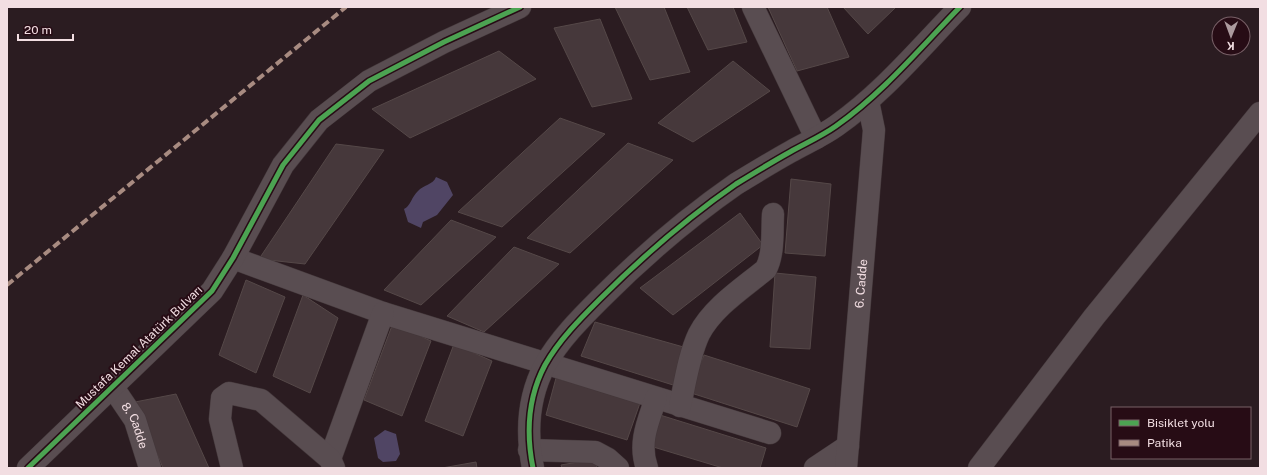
<svg xmlns="http://www.w3.org/2000/svg" width="1267" height="475" font-family="'Public Sans',sans-serif">
  <style>
    .water { fill: #504564 }
    .building { fill: #46383b; stroke: #554848 }
    .lines { fill: none; stroke-linecap: round; stroke-linejoin: round }
    .minor-casing { stroke: #43373a; stroke-width: 23 }
    .minor { stroke: #594d51; stroke-width: 22 }
    .quiet { stroke: #a88b81; stroke-width: 4; stroke-dasharray: 8 4; stroke-linecap: butt }
    .cycleway-casing { stroke: #270c15; stroke-width: 8 }
    .cycleway { stroke: #4ca352; stroke-width: 5 }
    .labels { text-anchor: middle; stroke-width: 4; stroke-linejoin: round; paint-order: stroke }
    .street-label { font-size: 12px; fill: #f2dee2; stroke: #270c15 }
  </style>
  <rect width="100%" height="100%" fill="#2b1c21"/>
  <!-- water -->
  <path class="water" d="M436 177 447 182 453 195 437 215 423 222 421 228 408 222 404 209C410 207 412 196 418 191 423 185 433 185 436 177Z
    M385 430 396 434 400 454 396 461 383 462 378 458 374 438Z"/>
  <!-- building -->
  <path class="building" d="M615 7H664L690 72 650 80Z
    M687 7H733L747 42 708 50Z
    M768 7H827L849 57 797 71Z
    M843 7H896L868 34Z
    M600 19 632 99 592 107 554 28Z
    M499 51 536 79 410 138 372 109Z
    M733 61 770 91 693 142 658 123Z
    M560 118 605 134 502 227 458 212Z
    M628 143 673 160 570 253 527 238Z
    M336 144 384 150 305 264 259 259Z
    M791 179 831 184 825 256 785 253Z
    M740 213 763 245 673 315 640 288Z
    M451 220 496 237 421 305 384 290Z
    M514 247 559 264 484 332 447 316Z
    M775 273 816 277 810 349 770 347Z
    M246 280 285 297 256 373 219 355Z
    M303 295 338 318 310 393 273 376Z
    M595 322 687 348 673 385 581 356Z
    M393 323 431 341 402 416 364 400Z
    M454 344 492 361 463 436 425 421Z
    M704 355 810 389 797 427 688 392Z
    M556 378 640 403 627 440 546 415Z
    M176 394 209 468H163L135 402Z
    M660 415 766 448 760 468H723L650 446Z
    M595 459 597 468H562L561 465Z
    M476 462 477 468H442Z"/>
  <g class="lines">
    <defs>
      <g id="minor">
        <path d="M753 7 816 138"/>
        <path d="M233 258 383 313 770 433"/>
        <path id="s1" d="M112 386 135 420 150 468"/>
        <path d="M680 406C685 383 689 355 699 334 713 307 743 288 766 269 774 253 772 233 773 214"/>
        <path d="M529 450 595 452 608 459 618 468"/>
        <path d="M330 459 383 313"/>
        <path d="M28 468 212 291 233 258 283 165 319 120 369 81 444 42 520 7"/>
        <path d="M232 468 220 419 222 398 229 393 261 400 330 459 334 468"/>
        <path d="M533 468C526 433 528 397 545 365 559 340 580 319 600 299 642 257 687 218 736 184 754 173 772 162 790 152 806 143 822 136 836 126 883 93 920 48 960 7"/>
        <path d="M647 468C638 443 648 422 656 398"/>
        <path d="M815 468 848 446"/>
        <path id="s2" d="M846 468 874 130 868 101"/>
        <path d="M979 468 1094 317 1260 113"/>
      </g>
    </defs>
    <!-- minor casing -->
    <use href="#minor" class="minor-casing"/>
    <!-- minor -->
    <use href="#minor" class="minor"/>
    <!-- quiet -->
    <path class="quiet" d="M7 285 346 7"/>
    <defs>
      <path id="cycleway" d="M28 468 212 291 233 258 283 165 319 120 369 81 444 42 520 7
        M533 468C526 433 528 397 545 365 559 340 580 319 600 299 642 257 687 218 736 184 754 173 772 162 790 152 806 143 822 136 836 126 883 93 920 48 960 7"/>
    </defs>
    <!-- cycleway casing -->
    <use href="#cycleway" class="cycleway-casing"/>
    <!-- cycleway -->
    <use href="#cycleway" class="cycleway"/>
  </g>
  <g class="labels">
    <!-- street labels -->
    <g class="street-label">
      <text dy="4" stroke="none"><textPath href="#s2" startOffset="185">6. Cadde</textPath></text>
      <text transform="translate(139 347) rotate(-44)" y="4">Mustafa Kemal Atatürk Bulvarı</text>
      <text dy="4" stroke="none"><textPath href="#s1" startOffset="46">8. Cadde</textPath></text>
    </g>
  </g>
  <!-- border -->
  <rect width="1267" height="475" fill="none" stroke="#f2dee2" stroke-width="16"/>
  <!-- legend -->
  <rect x="1111" y="407" width="140" height="52" fill="#270c15" stroke="#786067"/>
  <rect x="1119" y="420" width="20" height="6" fill="#4ca352" stroke="#786067"/>
  <text x="1147" y="427" font-size="12" fill="#f2dee2">Bisiklet yolu</text>
  <rect x="1119" y="440" width="20" height="6" fill="#a88b81" stroke="#786067"/>
  <text x="1147" y="447" font-size="12" fill="#f2dee2">Patika</text>
  <!-- north arrow -->
  <g transform="translate(1231 36) rotate(181)"><circle r="19" fill="#270c15" stroke="#786067"/>
  <path d="M0-3L7 15L0 10L-7 15Z" fill="#ac9a9e"/>
  <text y="-6" font-size="11" font-weight="bold" text-anchor="middle" fill="#f2dee2">K</text>
  </g>
  <!-- scale -->
  <path d="M18 34v6h55v-6" fill="none" stroke="#f2dee2" stroke-width="2"/>
  <text x="24" y="34" font-size="12" fill="#f2dee2" stroke="#270c15" stroke-width="3" paint-order="stroke">20 m</text>
</svg>
